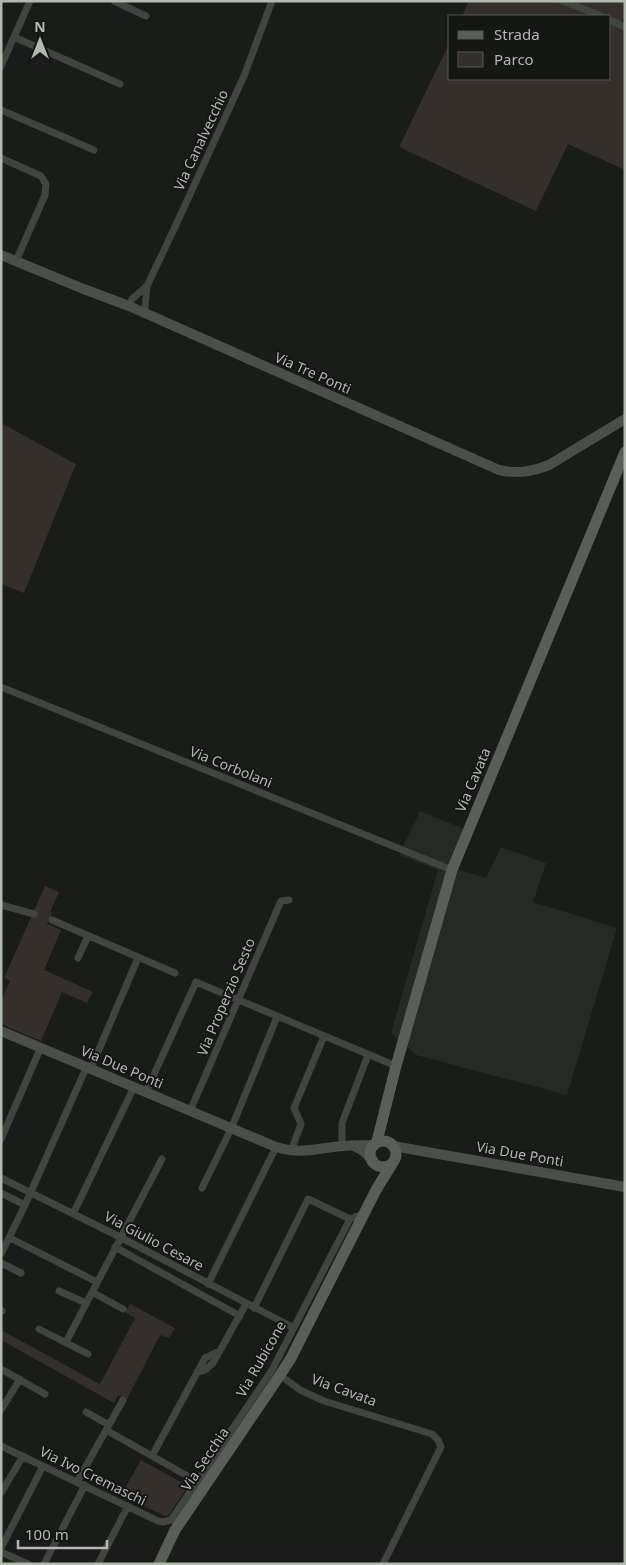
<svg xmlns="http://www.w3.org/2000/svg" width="626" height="1565" font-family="'Noto Sans',sans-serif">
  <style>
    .built { fill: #262926 }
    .green { fill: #352f2c }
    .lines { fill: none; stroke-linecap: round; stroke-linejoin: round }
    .street { stroke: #404540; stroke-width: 7 }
    .secondary { stroke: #4a5049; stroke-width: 10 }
    .primary { stroke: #585f57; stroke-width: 11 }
    .labels { text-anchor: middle; stroke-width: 4; stroke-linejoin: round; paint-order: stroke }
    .street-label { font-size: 14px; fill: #b0baad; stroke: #151715 }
  </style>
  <rect width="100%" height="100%" fill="#1a1c1a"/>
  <!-- built -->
  <path class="built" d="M420 811 467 830 453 868 486 878 501 847 546 863 533 902 617 928 567 1095 416 1055 391 1033 438 870 399 855Z"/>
  <!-- green -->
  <path class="green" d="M469 1H625V15L620 24 625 26V170L568 144 536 211 399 147 450 42V79H610V16H462Z
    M1 423 76 464 24 593 1 584Z
    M45 886 59 892 50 912 52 913 47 924 61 930 44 970 93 992 87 1003 62 992 41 1041 1 1024V1001L10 981 4 978Z
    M130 1304 175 1328 169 1338 160 1335 127 1399 118 1395 114 1403 1 1340V1330L100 1384 135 1318 125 1312Z
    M141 1460 188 1486 169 1515 165 1516 121 1495Z"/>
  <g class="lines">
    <!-- street -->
    <path class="street" d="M114 1 146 16
      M563 1 601 16
      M610 20 625 27
      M14 37 120 84
      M1 66 30 1
      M1 110 94 150
      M1 158 41 176 46 184 45 195 16 261
      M129 306 132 299 147 286 175 227 244 76 272 1
      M143 312 145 307 147 286
      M1 687 452 870
      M1 905 34 914
      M52 920 175 973
      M78 958 88 936
      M91 1068 138 958
      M146 1092 196 982 396 1066
      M190 1111 281 901 289 900
      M1 1139 41 1047
      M342 1146V1123L368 1055
      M291 1151 301 1124 294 1108 324 1036
      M1 1178 120 1237 294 1328
      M202 1188 231 1129 277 1017
      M1 1193 25 1205
      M73 1214 134 1087
      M10 1238 97 1282
      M115 1247 240 1316
      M1 1254 25 1205 87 1066
      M1 1263 21 1273
      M208 1284 276 1147
      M59 1291 86 1303
      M92 1292 123 1309
      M254 1308 308 1199 350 1219
      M1 1311H2
      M39 1329 88 1354
      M66 1342 162 1159
      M1 1369 45 1394
      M197 1372 205 1370 213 1363 246 1304
      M280 1375 300 1390 324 1401 432 1434 438 1440 441 1447 383 1564
      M1 1410 20 1379
      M86 1412 109 1425
      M106 1430 191 1478
      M1 1446 158 1521 163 1522 171 1520 272 1370 350 1219 365 1213
      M152 1456 205 1358 220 1351
      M77 1482 123 1400
      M1 1493 23 1456
      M1 1548 43 1466
      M1 1552 28 1564
      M44 1564 85 1485
      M98 1564 128 1506"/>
    <!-- secondary -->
    <path class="secondary" d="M1 255 81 288 129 306 499 470C517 474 531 472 549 465L625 419
      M1 1031 276 1147C303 1155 316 1148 343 1146 353 1145 364 1145 375 1145
      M354 1146 362 1150 373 1160
      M393 1146 625 1187"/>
    <!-- primary -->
    <path class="primary" d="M377 1141 396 1066 452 870 625 452
      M370 1154a13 13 0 1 1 26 0a13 13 0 1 1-26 0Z
      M159 1564 175 1530 280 1375 291 1358 376 1190 392 1164"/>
  </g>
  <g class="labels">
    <!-- street labels -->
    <g class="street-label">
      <text transform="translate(201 140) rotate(-65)" y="5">Via Canalvecchio</text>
      <text transform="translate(313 373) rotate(24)" y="5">Via Tre Ponti</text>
      <text transform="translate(231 767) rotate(22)" y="5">Via Corbolani</text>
      <text transform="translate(473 780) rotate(-67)" y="5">Via Cavata</text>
      <text transform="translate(226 997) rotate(-67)" y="5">Via Properzio Sesto</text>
      <text transform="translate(122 1067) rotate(23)" y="5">Via Due Ponti</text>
      <text transform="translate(520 1154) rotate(10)" y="5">Via Due Ponti</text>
      <text transform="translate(154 1241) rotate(28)" y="5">Via Giulio Cesare</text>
      <text transform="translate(261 1359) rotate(-60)" y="5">Via Rubicone</text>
      <text transform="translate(344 1390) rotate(20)" y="5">Via Cavata</text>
      <text transform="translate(205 1459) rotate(-56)" y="5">Via Secchia</text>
      <text transform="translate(93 1476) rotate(26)" y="5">Via Ivo Cremaschi</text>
    </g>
  </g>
  <!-- border -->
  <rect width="626" height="1565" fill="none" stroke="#b0baad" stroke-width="5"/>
  <!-- legend -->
  <rect x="448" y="15" width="162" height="65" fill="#151715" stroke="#535852"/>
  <rect x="458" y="31" width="25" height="8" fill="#585f57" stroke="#535852"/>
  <text x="494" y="40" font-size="15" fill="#b0baad">Strada</text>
  <rect x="458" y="52" width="25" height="15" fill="#352f2c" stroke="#535852"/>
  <text x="494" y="65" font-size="15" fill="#b0baad">Parco</text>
  <!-- north arrow -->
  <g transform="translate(40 40)" stroke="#151715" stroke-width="4" paint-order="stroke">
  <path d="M0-4L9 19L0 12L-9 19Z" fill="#b0baad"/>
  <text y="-8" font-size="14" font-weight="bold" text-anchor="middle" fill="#b0baad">N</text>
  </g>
  <!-- scale -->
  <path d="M18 1540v8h89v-8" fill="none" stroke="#b0baad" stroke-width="2.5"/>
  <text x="25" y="1540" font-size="15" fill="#b0baad" stroke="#151715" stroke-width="4" paint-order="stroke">100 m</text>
</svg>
